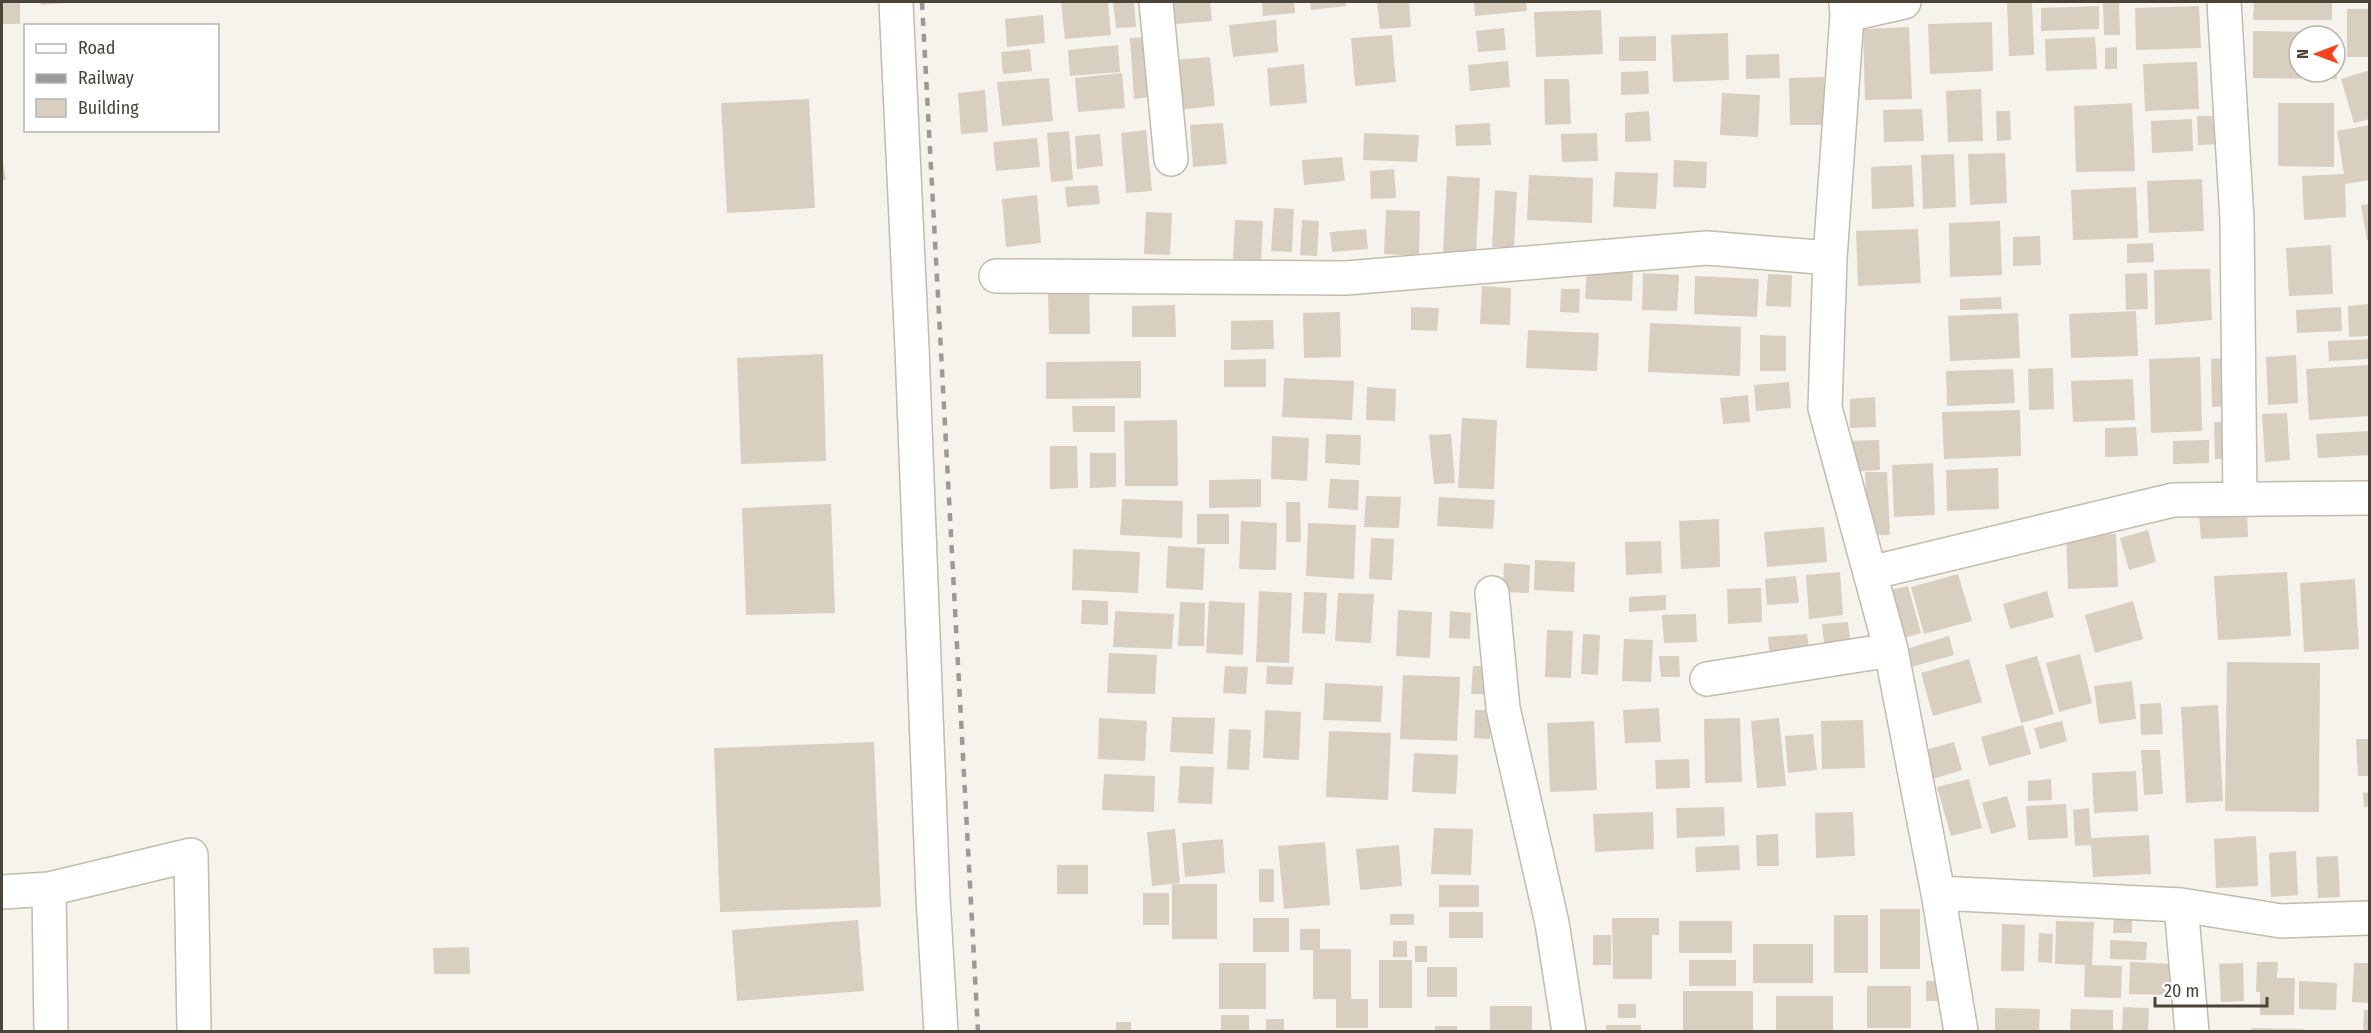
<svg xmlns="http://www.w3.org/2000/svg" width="2371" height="1033" font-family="'Fira Sans Condensed',sans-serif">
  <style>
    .building { fill: #d8cfc1 }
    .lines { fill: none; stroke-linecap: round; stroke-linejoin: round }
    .minor-casing { stroke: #c2bbae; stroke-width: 36 }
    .minor { stroke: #fff; stroke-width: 33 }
    .rail { stroke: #9a9a9a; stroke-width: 4.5; stroke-dasharray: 8 8; stroke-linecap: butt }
  </style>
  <rect width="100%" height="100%" fill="#f6f3ec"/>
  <!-- building -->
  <path class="building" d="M2 2H20V24H2Z
    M41 2H64V3L41 5Z
    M1061 2H1108L1111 35 1065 39Z
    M1113 2H1134L1136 27 1116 28Z
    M1173 2H1210L1212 21 1175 24Z
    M1262 2H1294L1295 13 1263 16Z
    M1310 2H1346V6L1311 10Z
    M1377 2H1409L1411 27 1380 29Z
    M1474 2H1526L1527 11 1475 16Z
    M2007 2H2032L2034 55 2009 56Z
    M2103 2H2119L2120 35H2104Z
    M2254 2H2332V20H2253Z
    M2099 6V29L2041 31V8Z
    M2199 6 2201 48 2136 50 2135 8Z
    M2347 9H2370V57H2347Z
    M1601 10 1603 54 1536 57 1534 12Z
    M1043 15 1045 43 1007 47 1005 19Z
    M1276 20 1278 52 1233 57 1229 25Z
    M1992 22 1993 71 1930 74 1928 24Z
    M1909 27 1912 99 1865 100 1863 29Z
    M1504 28 1506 50 1478 52 1476 31Z
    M2253 31 2337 32V36H2299V72H2337V79L2253 78Z
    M1728 33 1729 80 1673 82 1671 35Z
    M1392 35 1396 82 1355 86 1351 38Z
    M1656 36V61H1619V37Z
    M1146 37 1150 97 1134 99 1130 38Z
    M2095 37 2097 69 2046 71 2045 39Z
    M1118 45 1120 72 1070 76 1068 50Z
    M2117 47V69H2105V48Z
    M1030 49 1032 71 1003 74 1001 52Z
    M1779 54 1780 78 1746 79V55Z
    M1210 57 1215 106 1177 110 1172 60Z
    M1508 61 1510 87 1470 91 1468 65Z
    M2197 62 2199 109 2145 111 2143 64Z
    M1304 64 1307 103 1270 106 1267 68Z
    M2370 70V119L2354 123 2341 79Z
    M1648 71 1649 94 1621 95V72Z
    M1122 73 1125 108 1078 112 1075 78Z
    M1824 77V125H1790L1789 78Z
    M1049 78 1053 121 1002 126 997 82Z
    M1544 79H1569L1571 124 1545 125Z
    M1981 89 1983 141 1948 142 1946 91Z
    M985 90 988 132 961 134 958 93Z
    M1722 93 1760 95 1758 137 1720 135Z
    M809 99 815 208 727 213 721 103Z
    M2132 103 2135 171 2076 172 2074 106Z
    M2278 103H2334V167L2278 166Z
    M1922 109 1924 141 1884 142 1883 110Z
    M1649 111 1651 141 1625 142V113Z
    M1996 111H2010L2011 140 1997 141Z
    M2197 116H2222L2223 144 2198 145Z
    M2192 119 2193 151 2152 153 2151 121Z
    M1223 123 1227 164 1193 167 1190 125Z
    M1490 123 1491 145 1456 146 1455 125Z
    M2370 125V180L2345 184 2346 217 2304 220 2302 176 2344 174 2337 131Z
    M1146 130 1152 191 1126 193 1121 133Z
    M1069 131 1073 180 1051 182 1047 133Z
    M1364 133 1419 135 1417 162 1363 160Z
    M1597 133 1598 161 1562 162 1561 134Z
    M1100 134 1103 166 1077 169 1075 136Z
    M1037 138 1040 167 996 171 993 142Z
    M2005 153 2007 203 1970 205 1968 154Z
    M1954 154 1956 207 1923 209 1921 155Z
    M2 157 6 180H2Z
    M1342 157 1345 181 1304 185 1302 160Z
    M1674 160 1707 162 1706 188 1673 187Z
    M1912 165 1914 207 1872 209 1871 167Z
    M1394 169 1396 198 1371 199 1370 171Z
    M1615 172 1658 173 1656 209 1613 207Z
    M1529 175 1593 178 1592 223 1527 220Z
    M1447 176 1480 178 1476 253 1443 252Z
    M2202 179 2204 231 2149 233 2147 181Z
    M1098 185 1100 204 1067 207 1065 187Z
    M2136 187 2138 238 2073 240 2071 190Z
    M1495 190 1517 192 1514 247H1492Z
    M1037 195 1041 243 1006 247 1002 199Z
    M2370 204V240H2367L2361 205Z
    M1274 208 1294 209 1292 252 1271 251Z
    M1386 210 1420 211 1419 256 1384 254Z
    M1146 212 1172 213 1170 255 1144 254Z
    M1235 220 1263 221 1261 261 1233 259Z
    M1302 220 1319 221 1317 256 1300 255Z
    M2000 221 2002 275 1950 277 1949 223Z
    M1366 229 1368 249 1332 252 1330 232Z
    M1918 229 1921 283 1858 286 1856 231Z
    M2040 236 2041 265 2013 266V237Z
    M2153 243 2154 262 2127 263V244Z
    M2331 245 2333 294 2289 296 2286 248Z
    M1587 269 1633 272 1632 301 1585 299Z
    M2188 269H2210L2212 320 2155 325 2154 270Z
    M1643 273 1679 275 1677 311 1642 310Z
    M2147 273 2148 309 2126 310 2125 274Z
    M1768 274 1792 275 1791 307 1766 306Z
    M1695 276 1759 279 1757 317 1694 314Z
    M1482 286 1511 288 1510 325 1480 324Z
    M1561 289H1580L1579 313 1560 312Z
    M1089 291 1090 334H1049L1048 292Z
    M2001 297 2002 309 1960 310V299Z
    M2370 304V336L2349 337 2348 306Z
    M1175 305 1176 337H1132V306Z
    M1411 307 1439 308 1437 331 1411 330Z
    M2341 307 2342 331 2297 333 2296 310Z
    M2136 311 2138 356 2071 358 2069 314Z
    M1340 312 1341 357 1304 358 1303 313Z
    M2018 313 2020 358 1950 361 1948 316Z
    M1273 320 1274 349 1231 350V321Z
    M1650 323 1741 327 1740 376 1648 372Z
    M1528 330 1599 333 1597 371 1526 368Z
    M1760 335 1786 336V371H1760Z
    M2370 339V359L2329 361 2328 341Z
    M823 354 826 461 741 464 737 358Z
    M2296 355 2298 403 2268 405 2266 357Z
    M2200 357 2202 431 2151 433 2149 359Z
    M2229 358 2230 406 2212 407 2211 359Z
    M1266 359V387H1224V360Z
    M1141 361V398L1046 399V362Z
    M2370 365V416L2309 420 2306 369Z
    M2053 368 2054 409 2029 410 2028 369Z
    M2013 369 2015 403 1947 406 1946 371Z
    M1284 378 1354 381 1352 420 1282 417Z
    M2133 379 2135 420 2073 422 2071 381Z
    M1789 382 1791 408 1756 411 1754 385Z
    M1367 387 1396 389 1395 421 1366 420Z
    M1748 395 1750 422 1723 424 1720 398Z
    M1875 397 1876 427 1850 428V399Z
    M1072 406H1115V432H1073Z
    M2020 410 2021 456 1944 459 1942 412Z
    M2287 413 2290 460 2265 462 2262 414Z
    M1462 418 1497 420 1494 489 1458 488Z
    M1177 420 1178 486H1125L1124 421Z
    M2214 422H2229L2231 459H2215Z
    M2136 427 2138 456 2105 457V428Z
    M2370 431V455L2318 458 2316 434Z
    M1326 434 1361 435 1360 465 1325 463Z
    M1451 434 1455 483 1434 484 1429 435Z
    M1272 436 1309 438 1307 481 1271 479Z
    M1879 440 1880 470 1848 472 1847 441Z
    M2209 440V463L2173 464V441Z
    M1050 446H1077L1078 488 1050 489Z
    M1090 453H1116V487L1090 488Z
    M1933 463 1935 515 1894 517 1892 465Z
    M1998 468 1999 509 1947 511 1946 470Z
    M1865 472H1887L1890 535H1867Z
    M1261 479V507L1209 508V480Z
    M1330 479 1359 480 1358 510 1328 508Z
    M1366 496 1401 497 1399 528 1364 527Z
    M1439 497 1495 500 1493 529 1437 526Z
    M1122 499 1183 501 1182 538 1120 535Z
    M1286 502H1300L1301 542H1286Z
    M831 504 835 613 746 615 742 508Z
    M2247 512 2248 537 2201 539 2199 515Z
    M1197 514H1229V544H1197Z
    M1719 519 1720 567 1681 569 1679 521Z
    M1241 521 1277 523 1276 570 1239 569Z
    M1308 523 1356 525 1354 579 1306 576Z
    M1824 527 1827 562 1767 567 1764 532Z
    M2148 530 2156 562 2129 570 2120 538Z
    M2116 534 2118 587 2068 589 2066 536Z
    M1371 538 1394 539 1392 580 1369 579Z
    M1661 541 1662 573 1626 575 1625 542Z
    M1168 546 1205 548 1203 590 1166 588Z
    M1073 549 1140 552 1138 593 1072 590Z
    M1535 560 1575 562 1574 592 1534 590Z
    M1504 563 1530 565 1529 593 1503 592Z
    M1840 572 1843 615 1809 619 1806 575Z
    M2287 572 2291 636 2218 640 2214 576Z
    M1958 574 1972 621 1924 634 1911 587Z
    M1796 576 1799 603 1767 605 1765 579Z
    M2355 579 2359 649 2304 652 2300 583Z
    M1908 586 1921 633 1901 639 1887 591Z
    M1761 588 1762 622 1728 624 1727 589Z
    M1259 591 1292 593 1289 663 1256 662Z
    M2047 591 2054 617 2010 629 2003 604Z
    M1304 592 1327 593 1325 634 1302 633Z
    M1338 593 1374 594 1371 643 1335 641Z
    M1666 595V610L1629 612V597Z
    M1082 600 1108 601V625L1081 624Z
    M1209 601 1245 603 1243 655 1206 653Z
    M2133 601 2143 639 2095 653 2085 615Z
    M1180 602 1205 603 1204 646H1178Z
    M1398 610 1432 612 1430 658 1396 656Z
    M1115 611 1174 614 1172 649 1113 647Z
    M1450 611 1471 613 1470 639 1449 638Z
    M1696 614 1697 642 1664 643 1662 615Z
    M1848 622 1851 649 1825 652 1822 624Z
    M1547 630 1573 631 1571 678 1545 677Z
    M1583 634 1600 635 1598 675 1581 674Z
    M1807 634 1810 655 1770 659 1768 637Z
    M1949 636 1954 655 1911 667 1906 649Z
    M1624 639 1653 640 1651 682 1622 681Z
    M1109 653 1157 655 1155 694 1107 693Z
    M2080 654 2092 703 2059 712 2046 663Z
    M1659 656H1679L1680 677H1661Z
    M2037 656 2054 714 2021 723 2005 665Z
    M1969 659 1982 702 1933 716 1921 673Z
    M2227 662 2320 663 2319 812 2225 811Z
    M1225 666 1248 667 1246 694 1223 693Z
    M1267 666 1294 667 1292 685 1266 684Z
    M1473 666H1488L1486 694H1471Z
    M1403 675 1460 677 1457 741 1400 739Z
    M2132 681 2136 719 2099 724 2094 686Z
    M1325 683 1383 686 1381 722 1323 720Z
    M2161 703 2163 734 2141 735 2140 704Z
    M2218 705 2223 801 2186 803 2181 707Z
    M1659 708 1661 742 1625 743 1623 710Z
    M1265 710 1301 712 1299 760 1263 758Z
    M1475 710H1491L1490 739 1474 738Z
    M1172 717 1215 718 1213 754 1170 752Z
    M1099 718 1147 721 1145 761 1098 759Z
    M1740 718 1742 782 1705 783 1704 719Z
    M1779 718 1786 786 1757 788 1751 721Z
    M1863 720 1865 768 1822 769 1821 721Z
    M1594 721 1597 790 1550 792 1547 723Z
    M2062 721 2067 741 2040 749 2034 728Z
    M2023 725 2031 754 1989 766 1981 737Z
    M1229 729 1251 730 1249 770 1227 769Z
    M1329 731 1391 733 1388 800 1326 797Z
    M1813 734 1817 770 1788 773 1785 736Z
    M2356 739H2369L2370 776H2358Z
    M874 742 881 907 720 912 714 748Z
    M1954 742 1962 770 1933 779 1925 750Z
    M2141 750H2160L2163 794 2144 795Z
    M1414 753 1458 755 1456 794 1412 792Z
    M1689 759 1690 788 1656 789 1655 760Z
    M1180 766 1214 767 1212 804 1178 803Z
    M2136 771 2138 811 2094 813 2092 773Z
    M1104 774 1155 776 1154 812 1102 810Z
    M1969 779 1982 828 1951 836 1937 787Z
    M2051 779 2052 800 2028 801V781Z
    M2370 792V807H2364L2363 793Z
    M2007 796 2016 827 1991 834 1982 803Z
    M2066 804 2068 838 2028 840 2026 806Z
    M1724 807 1725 836 1677 838 1676 808Z
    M2089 808 2091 838 2149 835 2151 874 2093 877 2091 845 2075 846 2073 810Z
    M1653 812 1654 849 1595 852 1593 814Z
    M1853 812 1855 856 1816 858 1815 813Z
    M1434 828 1473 829 1471 875 1431 874Z
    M1175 829 1180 883 1152 886 1147 832Z
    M1778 834 1779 866H1757L1756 835Z
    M2256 836 2258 886 2216 888 2214 839Z
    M1223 839 1225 873 1185 877 1182 843Z
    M1325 842 1330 905 1284 909 1278 846Z
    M1399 845 1402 886 1360 890 1356 849Z
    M1739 845 1740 870 1696 872 1695 847Z
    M2296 851 2298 895 2271 897 2269 853Z
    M2338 856 2340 897 2318 898 2316 857Z
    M1057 865H1088V894H1057Z
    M1259 869H1274V902H1259Z
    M1172 884H1217V939H1172Z
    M1439 885H1479V907H1439Z
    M1143 893H1169V925H1143Z
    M1880 909H1920V969H1880Z
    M2114 911 2132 912V933H2113Z
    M1449 912H1483V938H1449Z
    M1390 914H1414V925H1390Z
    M1834 915H1868V973H1834Z
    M1253 918H1289V952H1253Z
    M1612 918H1659V935H1652V979H1613Z
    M858 920 864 991 737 1001 732 930Z
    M1679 921H1732V953H1679Z
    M2056 921 2094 922 2092 965 2122 966 2121 998 2084 997 2085 965 2055 964Z
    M2002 924 2025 925 2024 971H2001Z
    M1300 929H1320V949H1351V999H1368V1028H1336V999H1313V950H1300Z
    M2039 933 2053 934 2052 963 2038 962Z
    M1593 935H1611V965H1593Z
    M2110 940 2147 942 2146 960 2110 959Z
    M1393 941H1407V957H1393Z
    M1753 944H1813V983H1753Z
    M1415 946H1427V962H1415Z
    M469 947 470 974H434L433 948Z
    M1379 960H1412V1008H1379Z
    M1689 960H1736V986H1689Z
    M2130 962 2178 964 2177 995 2129 994Z
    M2257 962H2278L2277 978H2295L2294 1015H2260V992H2256Z
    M1219 963H1266V1009H1219Z
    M2243 963 2244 1001 2221 1002 2219 964Z
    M2354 963H2370V1003L2352 1002Z
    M1427 967H1457V997H1427Z
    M1926 981H1941V1001H1926Z
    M2299 981 2337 983 2336 1010 2299 1009Z
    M1867 986H1911V1028H1867Z
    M1683 991H1753V1032H1683Z
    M1776 996H1833V1032H1776Z
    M1618 1004H1636V1018H1618Z
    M1490 1006H1532V1032H1490Z
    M2123 1007 2149 1008 2148 1032H2122Z
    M1995 1008 2040 1009 2039 1032H1995Z
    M2071 1009 2113 1010V1032H2070Z
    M2364 1010H2370V1032H2363Z
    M1221 1015H1249V1032H1221Z
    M1266 1019H1284V1032H1266Z
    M1116 1022H1131V1032H1116Z
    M1606 1025H1641V1032H1606Z
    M1435 1026H1457V1032H1435Z
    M2252 1028 2304 1029V1032H2251Z"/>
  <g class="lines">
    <defs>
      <path id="minor" d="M896 2 912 348 933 897 941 1032
        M1156 2 1171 159
        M1846 2 1847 15 1830 258 1825 408 1891 650 1938 893 1961 1032
        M2224 2 2237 220 2240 499
        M1847 15 1904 2
        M996 276 1346 278 1707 248 1830 258
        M1870 573 2173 500 2370 498
        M1492 593 1503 708 1552 923 1569 1032
        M1707 679 1891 650
        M49 889 51 1032
        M2 892 49 889 191 855 194 1032
        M1938 893 2181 905 2281 921 2370 918
        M2181 905 2192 1032"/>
    </defs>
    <!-- minor casing -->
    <use href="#minor" class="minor-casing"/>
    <!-- minor -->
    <use href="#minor" class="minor"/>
    <!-- rail -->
    <path class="rail" d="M922 2 978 1032"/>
  </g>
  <!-- border -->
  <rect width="2371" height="1033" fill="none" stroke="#4b4439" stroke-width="6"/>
  <!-- legend -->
  <rect x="24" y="24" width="195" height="108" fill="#ffffff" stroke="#b7b4b0" stroke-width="1.5"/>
  <rect x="36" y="44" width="30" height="9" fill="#ffffff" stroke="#b7b4b0" stroke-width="1.5"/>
  <text x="78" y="54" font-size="18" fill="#4b4439">Road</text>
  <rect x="36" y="74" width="30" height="9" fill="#9a9a9a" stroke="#b7b4b0" stroke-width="1.5"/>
  <text x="78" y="84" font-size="18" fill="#4b4439">Railway</text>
  <rect x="36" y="99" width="30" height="18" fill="#d8cfc1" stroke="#b7b4b0" stroke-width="1.5"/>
  <text x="78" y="114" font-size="18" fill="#4b4439">Building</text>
  <!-- north arrow -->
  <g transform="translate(2317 54) rotate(270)"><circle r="28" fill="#ffffff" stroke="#b7b4b0" stroke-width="1.5"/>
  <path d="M0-4.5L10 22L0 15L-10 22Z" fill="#fc3f1d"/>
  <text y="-9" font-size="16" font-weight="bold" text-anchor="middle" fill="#4b4439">N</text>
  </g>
  <!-- scale -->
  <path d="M2155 997v9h112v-9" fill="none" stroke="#4b4439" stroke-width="3"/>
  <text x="2164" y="997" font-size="18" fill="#4b4439" stroke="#ffffff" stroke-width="4.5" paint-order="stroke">20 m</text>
</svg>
